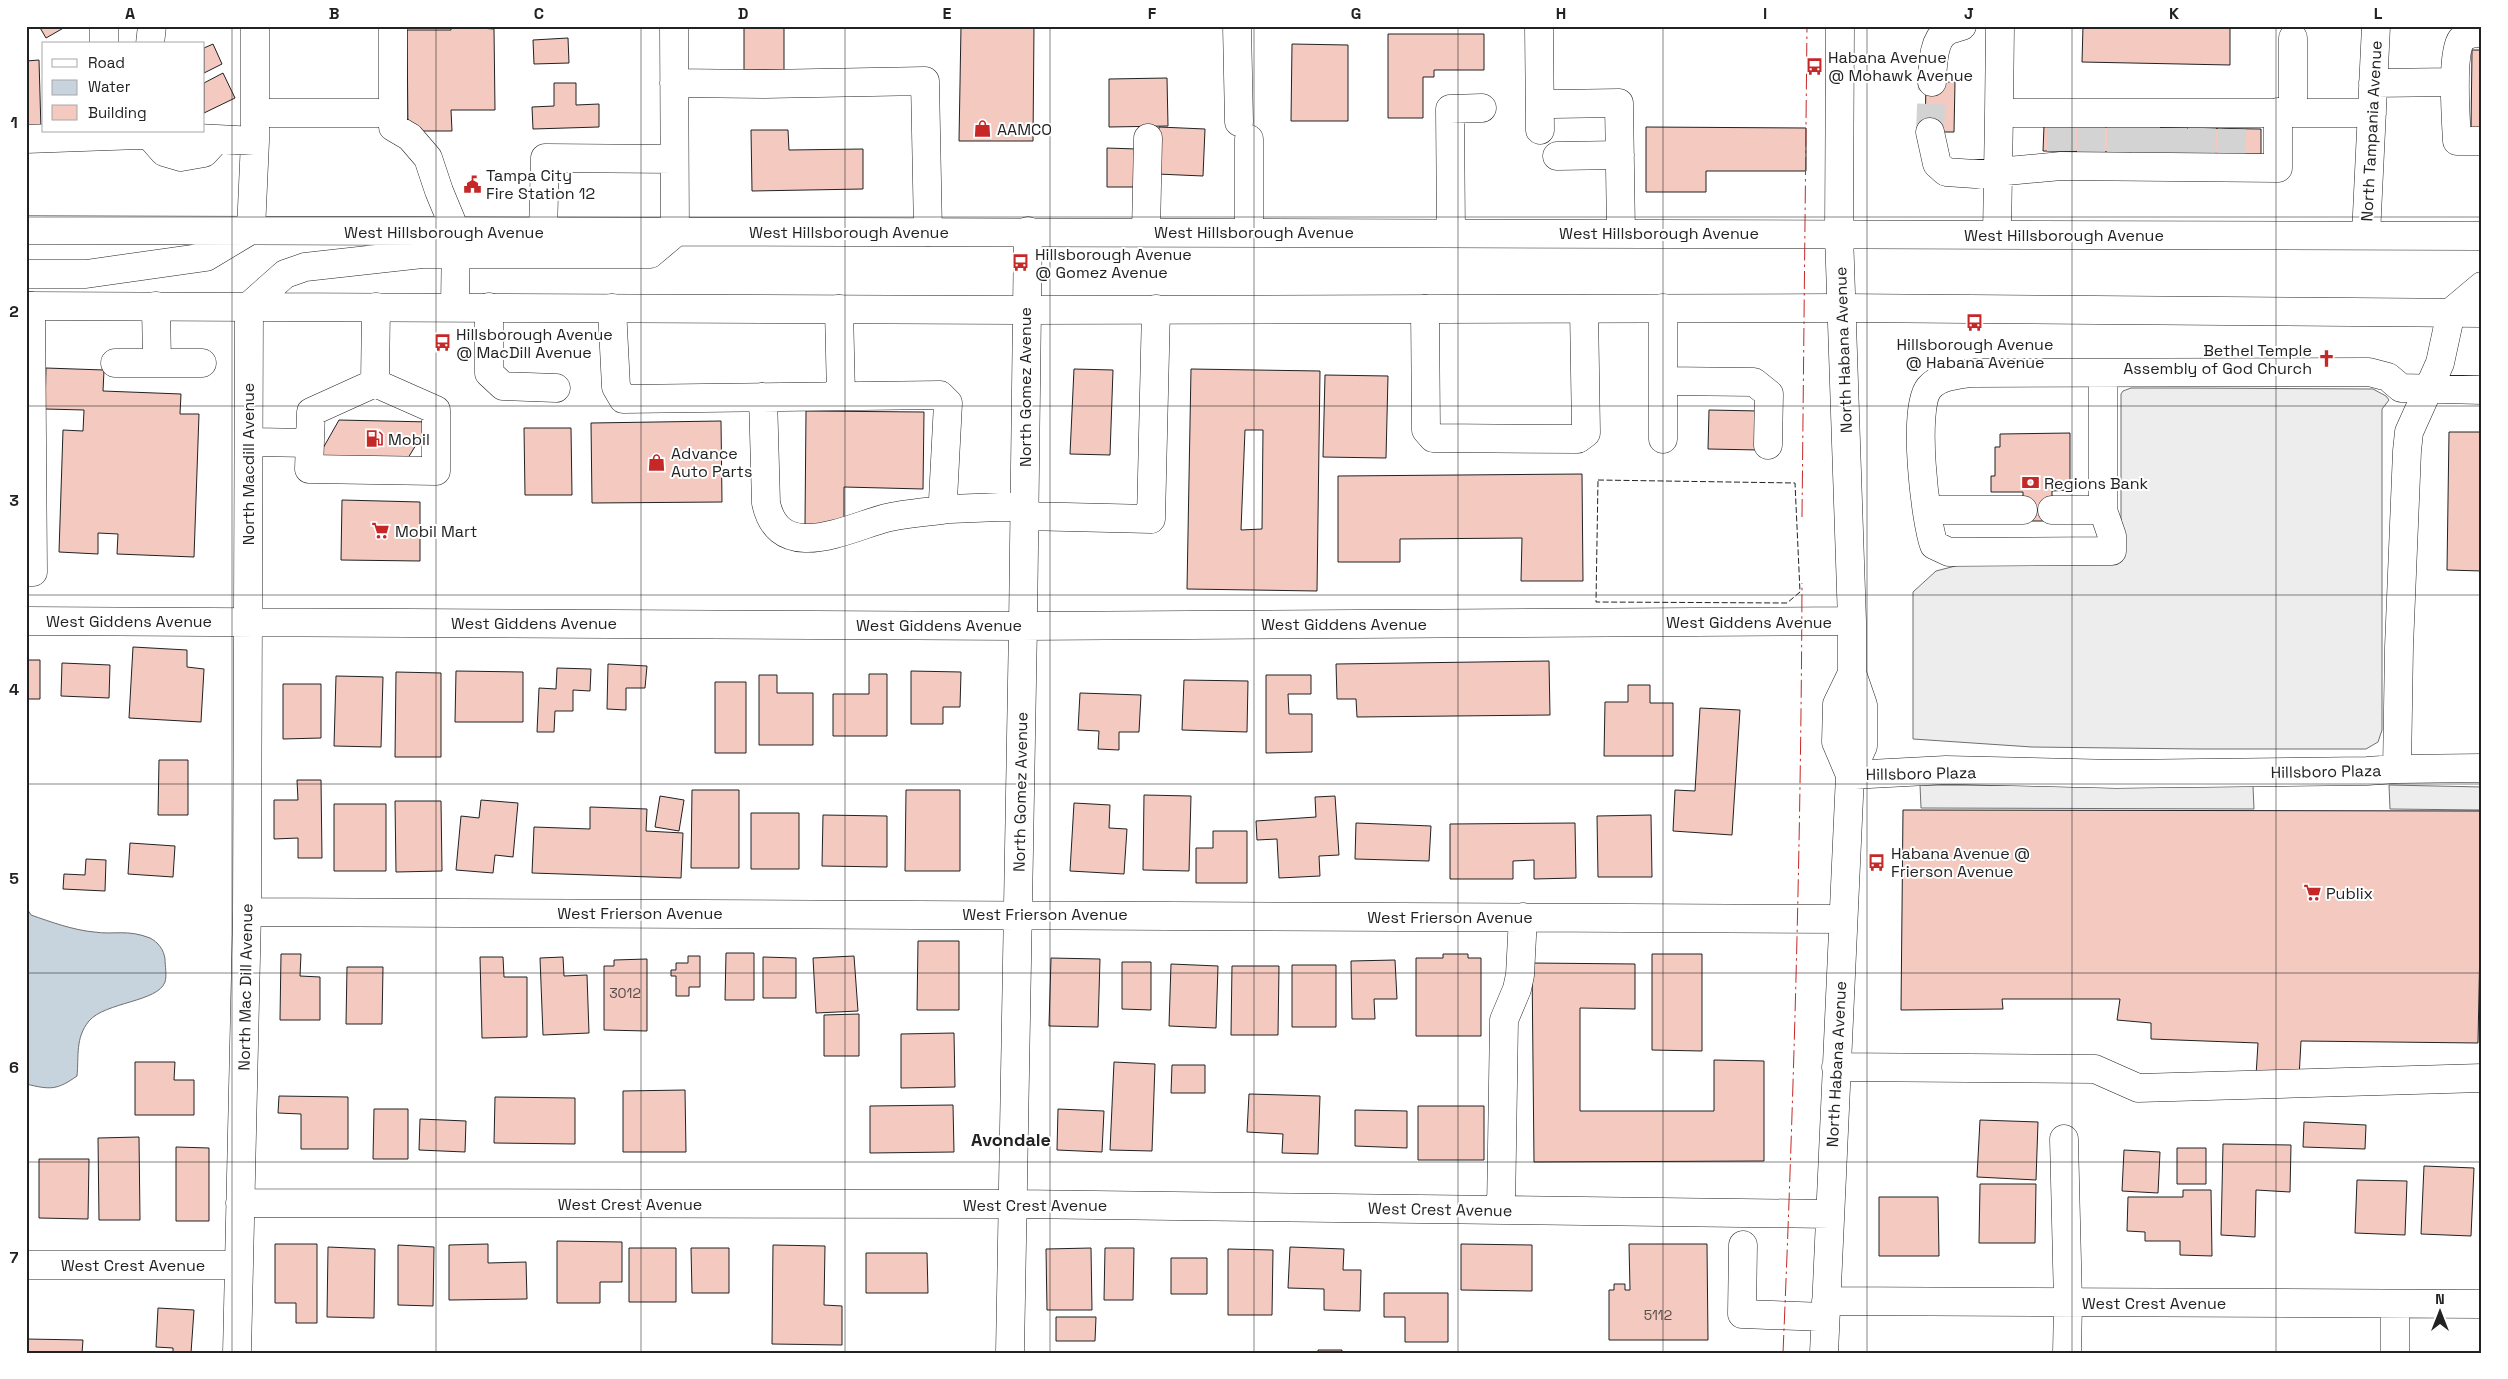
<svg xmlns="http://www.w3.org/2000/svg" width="2508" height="1379" font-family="'Space Grotesk',sans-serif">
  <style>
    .parking { fill: #ededed; stroke: #6f6f6f }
    .water { fill: #c7d3dd; stroke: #6f6f6f }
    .building { fill: #f3c9c0; stroke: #222; fill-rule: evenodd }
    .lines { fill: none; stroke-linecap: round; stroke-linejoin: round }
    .minor-tunnel { stroke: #d3d3d3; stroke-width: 28; stroke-dasharray: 28 14; stroke-linecap: butt }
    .minor-casing { stroke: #222; stroke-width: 29 }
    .major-casing { stroke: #222; stroke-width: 29 }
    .minor { stroke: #fff; stroke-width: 28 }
    .major { stroke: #fff; stroke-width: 28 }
    .fence { stroke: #222; stroke-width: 1; stroke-dasharray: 6 2.5; stroke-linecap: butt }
    .power { stroke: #c62828; stroke-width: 1; stroke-dasharray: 18 4 2.5 4; stroke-linecap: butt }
    .grid { fill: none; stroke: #222; stroke-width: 1; stroke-opacity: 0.55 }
    .labels { text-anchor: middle; stroke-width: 4; stroke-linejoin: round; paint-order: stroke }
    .number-label { font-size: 14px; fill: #564c4a }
    .poi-label { font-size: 16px; fill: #222; stroke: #fff; text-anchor: start }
    .street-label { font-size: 16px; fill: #222; stroke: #fff }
    .neighbourhood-label { font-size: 18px; font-weight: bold; fill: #222; stroke: #fff }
    .neatline { fill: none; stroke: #222; stroke-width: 2 }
    .grid-label { font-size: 16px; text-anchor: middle; font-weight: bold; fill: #222 }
  </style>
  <rect width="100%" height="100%" fill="#fff"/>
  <!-- parking -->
  <path class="parking" d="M2183 388 2373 389 2386 396 2389 400 2382 409V730L2378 742 2366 749H2199L2032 747 1913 739V592L1936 571 1963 564 2121 562V394L2123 391 2131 388Z
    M1920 785 2253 786 2254 809 1921 808Z
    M2389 785 2482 787V810L2390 809Z"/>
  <!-- water -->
  <path class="water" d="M26 907 31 915C51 922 73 930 94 932 115 935 127 929 150 938 158 942 164 950 165 959 165 965 167 976 165 982 158 1002 105 1002 89 1021 75 1038 79 1056 77 1076 57 1090 51 1090 26 1084Z"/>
  <!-- building -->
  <path class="building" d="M39 26H67L46 38Z
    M451 26 494 29 495 110H451L452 131H408L407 30H451Z
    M744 26H784V70H744Z
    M961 26H1034L1033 141H959Z
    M2083 26H2230V65L2082 62Z
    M1388 34H1484V70H1434V77H1423V118H1388Z
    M568 38 569 63 534 64 533 40Z
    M213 44 222 64 204 73V48Z
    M1292 44 1348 45V121H1291Z
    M2472 50H2482V130H2471Z
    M39 60 41 130 26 131V61Z
    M223 73 235 98 204 113V83Z
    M1167 78 1168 126 1109 127V79Z
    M1926 82H1955L1954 132H1925Z
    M554 83H576V105L599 104V127L533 129 532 107 554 106Z
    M2044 126 2261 129V154L2043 151Z
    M1159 127 1205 129 1203 176 1157 174Z
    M1646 127 1806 128V171H1706V192H1646Z
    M751 130H788L789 150 863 149V189L752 191Z
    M1107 148 1137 149V187H1107Z
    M46 368 104 370 103 391 181 394 180 414H199L194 557 117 554 118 534 98 533V554L59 552 63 430 83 431 84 410 45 409Z
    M1074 369 1113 370 1110 455 1070 454Z
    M1191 369 1320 371 1317 591 1187 589ZM1245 430H1263L1262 529 1241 530Z
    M1325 375 1388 376 1386 458 1323 457Z
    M1709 410 1759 411V450L1708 449Z
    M806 411 924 412 923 489 844 487V525H805Z
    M339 420 430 422 408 458 318 457Z
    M721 421 722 502 592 503 591 423Z
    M524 428H571L572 495H525Z
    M2449 432H2482V571L2447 570Z
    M2070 433V490L2052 491V521H2023V492H1991V476H1995V447H2000V434Z
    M1582 474 1583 581H1521L1522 538 1400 539V562H1338V476Z
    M342 500 420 502V561L341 560Z
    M133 647 187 650V667L204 669 201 722 129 718Z
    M26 660H40V699H26Z
    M1549 661 1550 715 1357 717 1356 699H1337L1336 664Z
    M62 663 110 665 109 698 61 696Z
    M608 664 647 666 645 688H626V710L607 709Z
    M557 668 591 669 590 691 573 690V711H555L554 732H537L539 688 556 689Z
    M456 671 523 672V722H455Z
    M911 671 961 672 960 707H943V724H911Z
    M396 672 441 673V757H395Z
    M869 674H887V736H833V694H869Z
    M759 675H777V693H813V745H759Z
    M1266 675H1311V694H1288L1289 714H1312V752L1266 753Z
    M336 676 383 677 381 747 334 746Z
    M1184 680 1248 681 1247 732 1182 730Z
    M715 682H746V753H715Z
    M283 684H321V738L283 739Z
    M1628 685H1650V703H1673V756H1604L1605 702H1628Z
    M1080 693 1141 695 1139 732H1119V750L1098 749 1099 731 1078 730Z
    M1700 708 1740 710 1732 835 1673 831 1675 790 1695 791Z
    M159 760H188V815H158Z
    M297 780H321L322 858H298V838L274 839V800H298Z
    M692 790H739V868H691Z
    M906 790H960V871H905Z
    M1144 795 1191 796 1189 871 1143 870Z
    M660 796 684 800 679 831 655 827Z
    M1335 796 1339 855 1319 856 1320 876 1279 878 1277 839 1257 840 1256 821 1316 817 1315 797Z
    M481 800 518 803 513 857 495 855 493 873 456 870 461 816 479 818Z
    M395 801H441L442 871 396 872Z
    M1074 803 1110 805 1109 828 1127 829 1124 874 1070 871Z
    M334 804H386V871H334Z
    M590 807 647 809 646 831 683 833 681 878 532 873 534 827 590 829Z
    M1903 810 2482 811V942H2480L2478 1043 2301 1041 2299 1078 2256 1076 2258 1043 2151 1039V1023L2117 1020 2120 999H2002L2003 1009 1901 1010Z
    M751 813H799V869H751Z
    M823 815 887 816V867L822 866Z
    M1651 815 1652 877H1598L1597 816Z
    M1356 823 1431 826 1429 861 1355 859Z
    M1575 823 1576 878 1534 879V860L1513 861V879H1450V824Z
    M1213 831H1247V883H1196V848H1213Z
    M130 843 175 846 173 877 128 874Z
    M86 859 106 860 105 891 63 889 64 874 85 875Z
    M918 941H959V1010H917Z
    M726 953H754V1000H725Z
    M281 954H301L300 976 320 977V1020H280Z
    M1443 954H1468V958H1481V1036H1416V958H1443Z
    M1652 954H1702V1051L1652 1050Z
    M688 956H700V987H689V996H676V976H671V970H676V963H688Z
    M854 956 858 1011 816 1013 813 958Z
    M480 957H503L504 977H527V1037L482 1038Z
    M563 957 564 976 587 975 589 1033 543 1035 540 958Z
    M763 957 796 958V998H763Z
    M1051 958 1100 959 1098 1027 1049 1026Z
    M647 959V1031L604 1030V966H614V960Z
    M1395 960 1397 999H1374L1375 1019H1352L1351 961Z
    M1122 962H1151V1010L1122 1009Z
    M1532 963 1635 964V1009L1580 1008V1111H1714V1060L1764 1061V1161L1534 1162Z
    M1171 964 1218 966 1216 1028 1169 1026Z
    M1292 965H1336V1027H1292Z
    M1232 966H1279L1278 1035H1231Z
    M347 967H383L382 1024H346Z
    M859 1014V1056H824V1015Z
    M954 1033 955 1087 901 1088V1034Z
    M135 1062H175L174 1080H194V1115H135Z
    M1114 1062 1155 1064 1152 1151 1110 1150Z
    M1172 1065H1205V1093H1171Z
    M685 1090 686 1152H623V1091Z
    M1249 1094 1320 1096 1318 1154 1282 1153 1283 1134 1247 1132Z
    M279 1096 348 1097V1149H301V1114L278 1113Z
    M495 1097 575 1098V1144L494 1143Z
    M953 1105 954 1152 870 1153V1106Z
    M1418 1106H1484V1160H1418Z
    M374 1109H408V1159H373Z
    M1058 1109 1104 1111 1102 1152 1057 1150Z
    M1355 1110 1407 1111V1148L1355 1146Z
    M420 1119 466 1121 465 1152 419 1150Z
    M1980 1120 2038 1122 2036 1180 1977 1177Z
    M2304 1122 2366 1125 2365 1149 2303 1147Z
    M139 1137 140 1220H99L98 1138Z
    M2223 1144 2291 1145 2290 1192 2256 1190 2255 1237 2221 1235Z
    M176 1147 209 1148V1221H176Z
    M2177 1148H2206V1184H2177Z
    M2124 1150 2160 1152 2158 1193 2122 1191Z
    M39 1159H89L88 1219 39 1218Z
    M2424 1166 2474 1168 2471 1236 2421 1234Z
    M2357 1180 2407 1181 2405 1235 2355 1233Z
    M1980 1184H2036L2035 1243H1979Z
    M2183 1190H2211L2212 1256 2180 1255V1241H2145V1232L2127 1231 2128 1197H2183Z
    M1879 1197H1938L1939 1256H1879Z
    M557 1241 622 1242V1282H600V1303H557Z
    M275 1244H317V1323H296V1303H275Z
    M488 1244V1263L526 1262 527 1299 449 1300V1245Z
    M1461 1244 1532 1245V1291L1461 1290Z
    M1629 1244H1707L1708 1340H1609V1290H1614V1284H1625V1290H1630Z
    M398 1245 434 1247 433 1306 398 1305Z
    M773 1245 825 1246 824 1305 842 1306V1345L772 1344Z
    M328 1247 375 1249 374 1318 327 1317Z
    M1290 1247 1344 1249 1343 1270H1361L1360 1311 1324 1310V1289L1288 1288Z
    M629 1248H676V1302H629Z
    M691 1248H729V1293H692Z
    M1091 1248 1092 1310H1047L1046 1249Z
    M1105 1248H1134L1133 1300H1104Z
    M1228 1249 1273 1250 1272 1315H1228Z
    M866 1253H927L928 1293H866Z
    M1171 1258H1207V1294H1171Z
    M1384 1293H1448V1342H1405V1317H1384Z
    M158 1308 194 1310 191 1353H173V1348L156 1347Z
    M1056 1317H1096L1095 1341H1056Z
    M26 1339 83 1340 82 1353H26Z
    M1318 1350H1342V1353H1318Z"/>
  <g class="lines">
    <!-- minor-tunnel -->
    <path class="minor-tunnel" d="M2061 126V151
      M2091 127V152
      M2121 127V152
      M2146 127V153
      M1930 132 1932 82
      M2173 153V128
      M2201 154 2202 128
      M2231 154 2232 129"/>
    <defs>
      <path id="minor" d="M393 26V127L410 137 428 158 439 191 456 232 455 307
        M674 26 675 233
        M1237 26 1239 122
        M1539 26 1540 130
        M2000 26 1999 113H2372
        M2482 33C2473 34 2467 33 2461 40 2451 52 2456 123 2457 141H2482
        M2293 38V112
        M104 44V26
        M150 44 152 26
        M1932 82C1933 68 1932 41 1946 32 1950 29 1957 28 1962 26
        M674 83 765 84 925 81 928 232
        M2373 83 2455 82
        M1553 104 1619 103 1621 233
        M255 113H393
        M1930 132 1937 164 1946 172 1975 174 2061 166 2278 168V112
        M149 135 164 152 181 157 204 153 216 140
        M26 139 139 135 255 141
        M1249 139V232
        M1557 156 1620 155
        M251 230 255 141V26
        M543 232 545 158 674 159
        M1146 232 1148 138
        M1451 233 1450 109 1482 108
        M1997 234 1999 113
        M2366 235 2376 26
        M156 306 157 363H202
        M489 307V373L503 386 556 388
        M612 308 616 387 623 399 940 395 948 403 943 500 950 509 1024 506
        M1663 308V439
        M839 309 841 396
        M1425 309 1426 430 1433 438 1578 439 1586 433 1584 309
        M115 363H157
        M2103 373V510L2112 536V551L1949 552 1934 545C1925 520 1912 408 1929 388 1939 376 1957 375 1971 373L2369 372 2388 377 2401 388 2482 390
        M1663 381 1754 382 1769 394 1768 445
        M375 383 311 412 309 469 436 471V410L375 383 376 307
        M763 397 766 503C779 565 848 528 886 518 906 513 929 512 950 509
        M249 442 310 443
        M1928 510H2023
        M2052 510H2103
        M1024 516 1151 519 1156 309
        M26 572H33L31 306
        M26 621 1023 626 1852 621
        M2397 769 2482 768
        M1850 775 1946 770 2116 774 2367 771 2397 769 2399 647 2407 451 2409 432 2440 363 2451 312
        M1850 775 1836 742 1837 704 1852 673
        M247 912 1843 919
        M1836 1067 2095 1069 2138 1088 2482 1078
        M2064 1139 2068 1303 2067 1353
        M240 1203 1012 1204 1830 1214
        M1501 1210 1504 1020 1517 989 1520 975 1523 917
        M1743 1245 1742 1314 1825 1317
        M26 1265H239
        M1826 1301 2482 1304
        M2395 1304V1353
        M237 1353 247 912 249 306
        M1010 1353 1023 626 1028 231
        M1824 1353 1850 775 1863 746V705L1852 673V621L1839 234 1840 26"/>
      <path id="major" d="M26 230 2482 236
        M26 274H86L206 257 251 230
        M26 306 1025 310 1841 308 2482 313
        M249 306 285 274 305 267 422 254H650L675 233
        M2451 312 2482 286"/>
    </defs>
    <!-- minor casing -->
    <use href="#minor" class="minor-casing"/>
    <!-- major casing -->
    <use href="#major" class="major-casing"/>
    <!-- minor -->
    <use href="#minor" class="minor"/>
    <!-- major -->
    <use href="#major" class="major"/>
    <!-- fence -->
    <path class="fence" d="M1598 480 1795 483 1800 592 1787 603 1596 602Z"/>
    <!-- power -->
    <path class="power" d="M1802 517 1807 26
      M1783 1353C1794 1096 1801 840 1802 583"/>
  </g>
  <!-- grid -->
  <path class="grid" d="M232 26V1353M436 26V1353M641 26V1353M845 26V1353M1050 26V1353M1254 26V1353M1458 26V1353M1663 26V1353M1867 26V1353M2072 26V1353M2276 26V1353M26 217H2482M26 406H2482M26 595H2482M26 784H2482M26 973H2482M26 1162H2482"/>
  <!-- icons -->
  <defs>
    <symbol id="bus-bare" viewBox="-9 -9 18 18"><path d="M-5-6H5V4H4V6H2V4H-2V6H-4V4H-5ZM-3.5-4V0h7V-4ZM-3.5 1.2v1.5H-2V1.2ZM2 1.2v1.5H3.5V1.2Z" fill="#c62828" stroke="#fff" stroke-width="2.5" paint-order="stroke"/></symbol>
    <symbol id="shop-bare" viewBox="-9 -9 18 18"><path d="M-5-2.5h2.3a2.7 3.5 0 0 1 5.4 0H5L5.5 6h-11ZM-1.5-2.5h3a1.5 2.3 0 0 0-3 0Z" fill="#c62828" stroke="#fff" stroke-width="2.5" paint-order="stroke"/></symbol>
    <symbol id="civic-bare" viewBox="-9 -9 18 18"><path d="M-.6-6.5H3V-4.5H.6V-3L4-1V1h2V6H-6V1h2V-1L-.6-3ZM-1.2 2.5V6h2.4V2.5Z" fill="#c62828" stroke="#fff" stroke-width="2.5" paint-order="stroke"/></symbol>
    <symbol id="church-bare" viewBox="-9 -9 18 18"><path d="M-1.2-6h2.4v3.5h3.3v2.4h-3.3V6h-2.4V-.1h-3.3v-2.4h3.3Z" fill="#c62828" stroke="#fff" stroke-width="2.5" paint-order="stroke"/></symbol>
    <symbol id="fuel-bare" viewBox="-9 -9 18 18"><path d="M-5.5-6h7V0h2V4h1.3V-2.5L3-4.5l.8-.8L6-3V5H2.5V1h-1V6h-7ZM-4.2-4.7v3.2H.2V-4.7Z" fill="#c62828" stroke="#fff" stroke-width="2.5" paint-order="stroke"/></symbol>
    <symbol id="bank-bare" viewBox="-9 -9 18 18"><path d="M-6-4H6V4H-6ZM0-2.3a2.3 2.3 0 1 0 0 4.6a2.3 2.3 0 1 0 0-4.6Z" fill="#c62828" stroke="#fff" stroke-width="2.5" paint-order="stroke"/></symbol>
    <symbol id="supermarket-bare" viewBox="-9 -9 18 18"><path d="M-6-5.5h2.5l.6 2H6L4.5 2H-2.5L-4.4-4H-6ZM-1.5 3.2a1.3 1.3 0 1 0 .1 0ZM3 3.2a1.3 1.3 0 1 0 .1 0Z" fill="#c62828" stroke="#fff" stroke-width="2.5" paint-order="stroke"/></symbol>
  </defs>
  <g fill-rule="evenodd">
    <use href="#bus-bare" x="1802" y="54" width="25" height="25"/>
    <use href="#shop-bare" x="970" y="116" width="25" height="25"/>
    <use href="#civic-bare" x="460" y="172" width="25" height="25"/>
    <use href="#bus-bare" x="1008" y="250" width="25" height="25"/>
    <use href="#bus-bare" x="1962" y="310" width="25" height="25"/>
    <use href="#bus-bare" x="430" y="330" width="25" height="25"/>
    <use href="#church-bare" x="2314" y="346" width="25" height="25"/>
    <use href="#fuel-bare" x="362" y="426" width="25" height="25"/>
    <use href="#shop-bare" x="644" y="450" width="25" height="25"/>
    <use href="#bank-bare" x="2018" y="470" width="25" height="25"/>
    <use href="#supermarket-bare" x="368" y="518" width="25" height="25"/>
    <use href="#bus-bare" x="1864" y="850" width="25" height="25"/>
    <use href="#supermarket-bare" x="2300" y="880" width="25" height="25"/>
  </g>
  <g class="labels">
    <!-- number labels -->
    <g class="number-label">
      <text x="625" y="998">3012</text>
      <text x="1658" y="1320">5112</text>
    </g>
    <!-- poi labels -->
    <g class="poi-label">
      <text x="1828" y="63">Habana Avenue<tspan x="1828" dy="18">@ Mohawk Avenue</tspan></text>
      <text x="997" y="135">AAMCO</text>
      <text x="486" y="181">Tampa City<tspan x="486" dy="18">Fire Station 12</tspan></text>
      <text x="1035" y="260">Hillsborough Avenue<tspan x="1035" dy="18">@ Gomez Avenue</tspan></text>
      <text x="456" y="340">Hillsborough Avenue<tspan x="456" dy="18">@ MacDill Avenue</tspan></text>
      <text x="1975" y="350" text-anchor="middle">Hillsborough Avenue<tspan x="1975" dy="18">@ Habana Avenue</tspan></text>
      <text x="2312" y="356" text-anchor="end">Bethel Temple<tspan x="2312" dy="18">Assembly of God Church</tspan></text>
      <text x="388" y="445">Mobil</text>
      <text x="671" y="459">Advance<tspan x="671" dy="18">Auto Parts</tspan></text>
      <text x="2044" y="489">Regions Bank</text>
      <text x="395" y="537">Mobil Mart</text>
      <text x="1891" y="859">Habana Avenue @<tspan x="1891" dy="18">Frierson Avenue</tspan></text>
      <text x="2326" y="899">Publix</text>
    </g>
    <!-- street labels -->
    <g class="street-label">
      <text transform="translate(2371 131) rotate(-87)" y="6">North Tampania Avenue</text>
      <text x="444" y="238">West Hillsborough Avenue</text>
      <text x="849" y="238">West Hillsborough Avenue</text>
      <text x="1254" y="238">West Hillsborough Avenue</text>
      <text x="1659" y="239">West Hillsborough Avenue</text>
      <text x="2064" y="241">West Hillsborough Avenue</text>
      <text transform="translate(1843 350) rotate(-92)" y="6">North Habana Avenue</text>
      <text transform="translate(1025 387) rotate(-90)" y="6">North Gomez Avenue</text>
      <text transform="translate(248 464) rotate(-90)" y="6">North Macdill Avenue</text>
      <text x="129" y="627">West Giddens Avenue</text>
      <text x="1749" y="628">West Giddens Avenue</text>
      <text x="534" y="629">West Giddens Avenue</text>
      <text x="1344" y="630">West Giddens Avenue</text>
      <text x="939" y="631">West Giddens Avenue</text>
      <text transform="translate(2326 771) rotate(-1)" y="6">Hillsboro Plaza</text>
      <text transform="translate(1921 773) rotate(-1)" y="6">Hillsboro Plaza</text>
      <text transform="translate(1020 792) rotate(-89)" y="6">North Gomez Avenue</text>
      <text x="640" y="919">West Frierson Avenue</text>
      <text x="1045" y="920">West Frierson Avenue</text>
      <text x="1450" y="923">West Frierson Avenue</text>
      <text transform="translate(245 987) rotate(-89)" y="6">North Mac Dill Avenue</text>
      <text transform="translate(1836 1064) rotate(-87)" y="6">North Habana Avenue</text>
      <text x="630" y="1210">West Crest Avenue</text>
      <text x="1035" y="1211">West Crest Avenue</text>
      <text transform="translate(1440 1209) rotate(1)" y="6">West Crest Avenue</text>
      <text x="133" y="1271">West Crest Avenue</text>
      <text x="2154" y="1309">West Crest Avenue</text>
    </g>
    <!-- neighbourhood labels -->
    <g class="neighbourhood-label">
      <text x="1011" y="1146">Avondale</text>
    </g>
  </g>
  <!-- border -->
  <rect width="2508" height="1379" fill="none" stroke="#ffffff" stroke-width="55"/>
  <!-- legend -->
  <rect x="42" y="42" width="162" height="90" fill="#ffffff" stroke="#a7a7a7"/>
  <rect x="52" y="59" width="25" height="8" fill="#ffffff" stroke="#a7a7a7"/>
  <text x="88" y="68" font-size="15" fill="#222222">Road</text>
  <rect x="52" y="80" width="25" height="15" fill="#c7d3dd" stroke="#a7a7a7"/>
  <text x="88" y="92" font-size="15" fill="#222222">Water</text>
  <rect x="52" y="105" width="25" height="15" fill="#f3c9c0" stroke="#a7a7a7"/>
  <text x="88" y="118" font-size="15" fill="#222222">Building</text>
  <!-- north arrow -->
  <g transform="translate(2440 1312)" stroke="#ffffff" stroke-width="4" paint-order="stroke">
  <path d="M0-4L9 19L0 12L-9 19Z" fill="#222222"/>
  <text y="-8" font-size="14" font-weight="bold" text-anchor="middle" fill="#222222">N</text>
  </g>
  <rect x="28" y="28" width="2452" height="1324" class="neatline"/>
  <g class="grid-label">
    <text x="130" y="19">A</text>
    <text x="334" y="19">B</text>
    <text x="539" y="19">C</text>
    <text x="743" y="19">D</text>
    <text x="947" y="19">E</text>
    <text x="1152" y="19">F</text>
    <text x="1356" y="19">G</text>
    <text x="1561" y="19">H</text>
    <text x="1765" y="19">I</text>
    <text x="1969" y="19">J</text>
    <text x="2174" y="19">K</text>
    <text x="2378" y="19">L</text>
    <text x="14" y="128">1</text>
    <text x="14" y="317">2</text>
    <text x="14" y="506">3</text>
    <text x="14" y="695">4</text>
    <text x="14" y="884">5</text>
    <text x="14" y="1073">6</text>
    <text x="14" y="1263">7</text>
  </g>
</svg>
